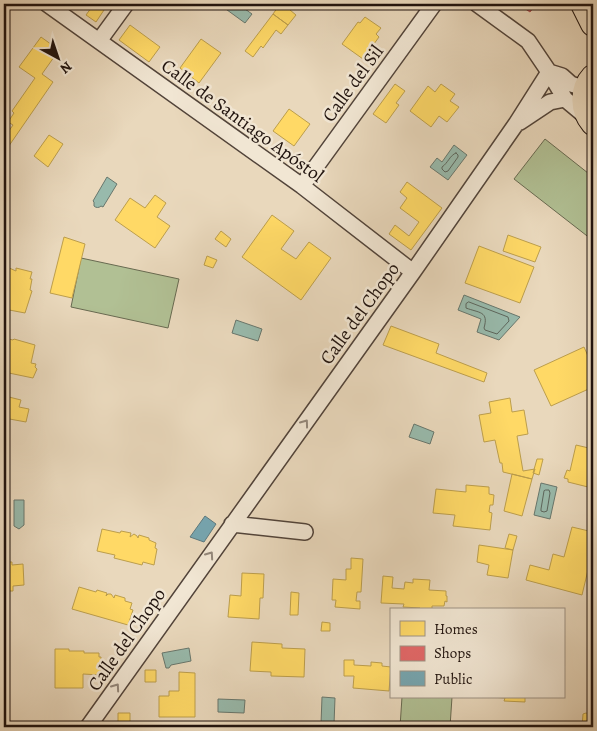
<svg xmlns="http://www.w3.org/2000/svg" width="597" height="731" font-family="Alegreya,serif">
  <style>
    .green { fill: #b1c094; stroke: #686a51 }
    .water { fill: #98baac; stroke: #68776d }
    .homes { fill: #ffd966; stroke: #bc9e4c }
    .shops { fill: #e06666; stroke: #a64d4c }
    .public { fill: #76a5af; stroke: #5c797f }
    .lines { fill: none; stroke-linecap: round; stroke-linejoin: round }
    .shore { stroke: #5c665d; stroke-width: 1 }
    .minor-casing { stroke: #52443a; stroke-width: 18 }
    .primary-casing { stroke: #20130e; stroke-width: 26 }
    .minor { stroke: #f1e6d3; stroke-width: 15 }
    .primary { stroke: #e9d8bc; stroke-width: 24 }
    .oneway { stroke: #93877a }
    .labels { text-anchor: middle; stroke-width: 5; stroke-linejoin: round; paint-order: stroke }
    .street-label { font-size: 19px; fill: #20130e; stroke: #f1e6d3 }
  </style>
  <rect width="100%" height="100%" fill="#e9d8bc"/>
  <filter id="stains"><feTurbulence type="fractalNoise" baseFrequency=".004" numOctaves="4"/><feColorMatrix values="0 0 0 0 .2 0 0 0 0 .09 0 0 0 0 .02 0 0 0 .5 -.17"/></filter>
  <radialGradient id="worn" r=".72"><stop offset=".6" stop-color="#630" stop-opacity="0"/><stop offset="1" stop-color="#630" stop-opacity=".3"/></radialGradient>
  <!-- green -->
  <path class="green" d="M545 139 593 177V236L591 239 514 179Z
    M81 258 179 279 168 328 71 307Z
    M402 697H452L450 727H400Z"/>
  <!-- water -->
  <path class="water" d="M226 4H238L252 14 245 23 223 7Z
    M454 145 467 155 448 180 430 167 437 158 442 162Z
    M107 177 117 184 103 207 101 206C99 208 96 208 94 206V202L93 201Z
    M464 295 520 317 499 340 477 332 481 319 458 310Z
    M236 320 262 329 258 341 232 333Z
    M414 424 434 432 430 444 409 437Z
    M541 483 557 487 550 519 534 515Z
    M14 500H24V525L19 529 14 526Z
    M189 648 191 661 171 665 169 668H166L162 653Z
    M322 697 335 698 334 724H321Z
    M218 699 245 700 244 713 218 712Z"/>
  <!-- homes -->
  <path class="homes" d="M94 4 98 7 101 4H108L96 22 86 15Z
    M280 4H295L290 10 296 15 288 25 273 14Z
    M273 14 288 25 281 34 276 30 263 48 261 46 253 57 245 51Z
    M365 17 381 28 376 34 379 37 363 59 342 44 358 22 360 23Z
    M130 25 160 47 149 62 119 40Z
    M41 37 59 50 42 74 53 82 4 153V138L13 125 8 122 14 113 12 111 35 78 19 67Z
    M201 39 221 53 199 83 180 68Z
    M395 84 405 91 396 103 399 105 386 123 373 114Z
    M441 84 455 94 450 101 459 107 447 122 439 116 431 127 410 111 428 86 435 92Z
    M289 109 310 124 294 146 273 131Z
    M49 135 63 144 48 167 34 156Z
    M279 145 290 152 285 159 274 151Z
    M407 182 442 208 411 250 389 234 395 225 409 236 419 222 400 208 407 198 400 192Z
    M155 195 166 203 157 217 170 226 155 248 115 220 130 198 145 208Z
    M272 215 294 231 281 249 296 259 309 242 331 258 301 300 242 257Z
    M221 231 231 239 226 247 215 239Z
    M508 235 541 247 535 262 503 251Z
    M64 237 85 244 72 298 50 293Z
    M479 246 534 267 520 303 465 283Z
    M207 256 217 260 213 268 204 265Z
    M7 267 16 271V268L32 272 30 279H32L30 290 32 291 25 313 4 309V268Z
    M391 326 439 344 436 353 487 373 484 382 383 345Z
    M4 338 13 340 14 339 35 345 31 363 36 364 35 367 37 369 33 378 4 372Z
    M584 347 588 356 593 353V387L551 406 534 370Z
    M5 396 21 400 19 407 29 409 26 422 4 418 7 405 4 404Z
    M510 398 512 412 524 410 528 434 517 436 523 471 535 469 532 479 503 472 502 463H500L495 440 484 442 479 415 491 413 489 402Z
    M576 445 593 449V484L592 488 568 482V479L564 478 567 470 570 471Z
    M537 459H543L539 475 533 473Z
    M512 474 532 479 522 516 504 511Z
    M466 485 489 487V494L494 495 493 505H490L489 512 492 513 490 530 453 526 455 515 433 513 436 489 466 492Z
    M572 527 593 532V549L582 595 526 580 530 565 549 570 553 554 564 557Z
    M102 529 120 533 121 531 131 533 130 537 134 534 137 536 138 538 139 535 149 538V540L156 543 155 548 157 549 154 565 143 562 142 565 114 558 115 555 97 551Z
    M509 534 517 536 513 550 505 548Z
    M479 545 513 550 508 578 487 575 489 565 477 562Z
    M351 558 363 559 361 592H357L356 601H360V609L335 607 336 600H332L333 579 346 580V569H351Z
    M4 562H12V565L23 564 24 585 13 586V591H4Z
    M242 573 264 574 263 598H260L259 619 228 617 230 595 241 596Z
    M383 576 393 577 392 588 404 589 405 582 413 583V579L430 580 429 590 446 591V596H447V602L445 601 444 606H432V610H420V608L403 607 404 604 381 603Z
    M79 587 96 592 97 590 107 593 106 596 108 594H111L114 598 115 595 125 598V601L132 603 130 609 133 610 128 625 72 609Z
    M291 592 299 593 298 615H290Z
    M322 622 330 623V631H321Z
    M252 642 282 644V648L305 649 304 677 271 676V672L250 671Z
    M55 649H69V651H84V653H99V657H101V675L83 674V688H55Z
    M344 660H354V665L371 666V662L382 663V666L391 667 389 691 353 688 354 676H344Z
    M145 670H156V682H145Z
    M179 672 195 673V717H159V696H169V691H179Z
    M490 697H525V702L504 701 505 698Z
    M118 713H130V725H118Z
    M586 713 593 715V727H582L583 714Z"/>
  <!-- shops -->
  <path class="shops" d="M518 4H536L530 12Z"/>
  <!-- public -->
  <path class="public" d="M205 516 216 524 204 542 190 537Z"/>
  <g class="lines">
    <!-- shore -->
    <path class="shore" d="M456 153 458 155V157L448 171 445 172 442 169V167C448 163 450 155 456 153Z
      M469 302 508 317 509 321 497 334 485 330 484 328C489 311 479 313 466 308V304Z
      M546 490H549L550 493 547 511 544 512 541 511V509L544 491Z"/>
    <defs>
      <path id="minor" d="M47 4 302 186 413 272
        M477 4 528 41 549 72 565 99 589 119
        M99 41 126 4
        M549 72 562 76 571 84 586 89
        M520 122 550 102 565 99
        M302 186 434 4
        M232 524 305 532
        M88 727 413 272 516 124 549 72"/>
      <path id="primary" d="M583 4 593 24
        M593 77C581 90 582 110 593 123"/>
    </defs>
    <!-- minor casing -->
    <use href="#minor" class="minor-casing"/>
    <!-- primary casing -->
    <use href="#primary" class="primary-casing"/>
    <!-- minor -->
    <use href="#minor" class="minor"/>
    <!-- primary -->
    <use href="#primary" class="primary"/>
  </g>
  <!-- one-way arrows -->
  <defs><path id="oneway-chevron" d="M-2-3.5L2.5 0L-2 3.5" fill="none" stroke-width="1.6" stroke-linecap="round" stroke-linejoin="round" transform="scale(1.25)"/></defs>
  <g class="oneway">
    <use href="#oneway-chevron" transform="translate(305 423) rotate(-54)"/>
    <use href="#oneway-chevron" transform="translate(210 555) rotate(-55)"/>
    <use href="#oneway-chevron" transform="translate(116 687) rotate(-55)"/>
  </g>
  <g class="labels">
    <!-- street labels -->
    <g class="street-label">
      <text transform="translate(352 83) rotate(-54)" y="7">Calle del Sil</text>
      <text transform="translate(243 120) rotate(36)" y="7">Calle de Santiago Apóstol</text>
      <text transform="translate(359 313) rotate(-54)" y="7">Calle del Chopo</text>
      <text transform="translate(126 639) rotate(-55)" y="7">Calle del Chopo</text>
    </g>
  </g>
  <!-- margin -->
  <rect width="597" height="731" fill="none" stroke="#e9d8bc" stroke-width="20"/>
  <rect x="5" y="5" width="587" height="721" fill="none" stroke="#20130e" stroke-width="2.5"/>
  <rect x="10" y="10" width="577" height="711" fill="none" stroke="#20130e"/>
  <!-- legend -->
  <rect x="390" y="608" width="175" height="90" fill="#f1e6d3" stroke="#9d9284"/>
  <rect x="400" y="621" width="25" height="15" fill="#ffd966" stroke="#9d9284"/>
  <text x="434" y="634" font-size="15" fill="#20130e">Homes</text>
  <rect x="400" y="646" width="25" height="15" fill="#e06666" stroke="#9d9284"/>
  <text x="434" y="658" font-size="15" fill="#20130e">Shops</text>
  <rect x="400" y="671" width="25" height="15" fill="#76a5af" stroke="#9d9284"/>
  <text x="434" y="684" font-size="15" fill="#20130e">Public</text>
  <!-- north arrow -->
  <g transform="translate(58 58) rotate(140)" stroke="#f1e6d3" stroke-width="4" paint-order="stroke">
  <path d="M0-4L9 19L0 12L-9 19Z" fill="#20130e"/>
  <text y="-8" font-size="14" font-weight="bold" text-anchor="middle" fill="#20130e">N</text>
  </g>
  <rect width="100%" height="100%" filter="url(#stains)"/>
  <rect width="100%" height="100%" fill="url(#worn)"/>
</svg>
